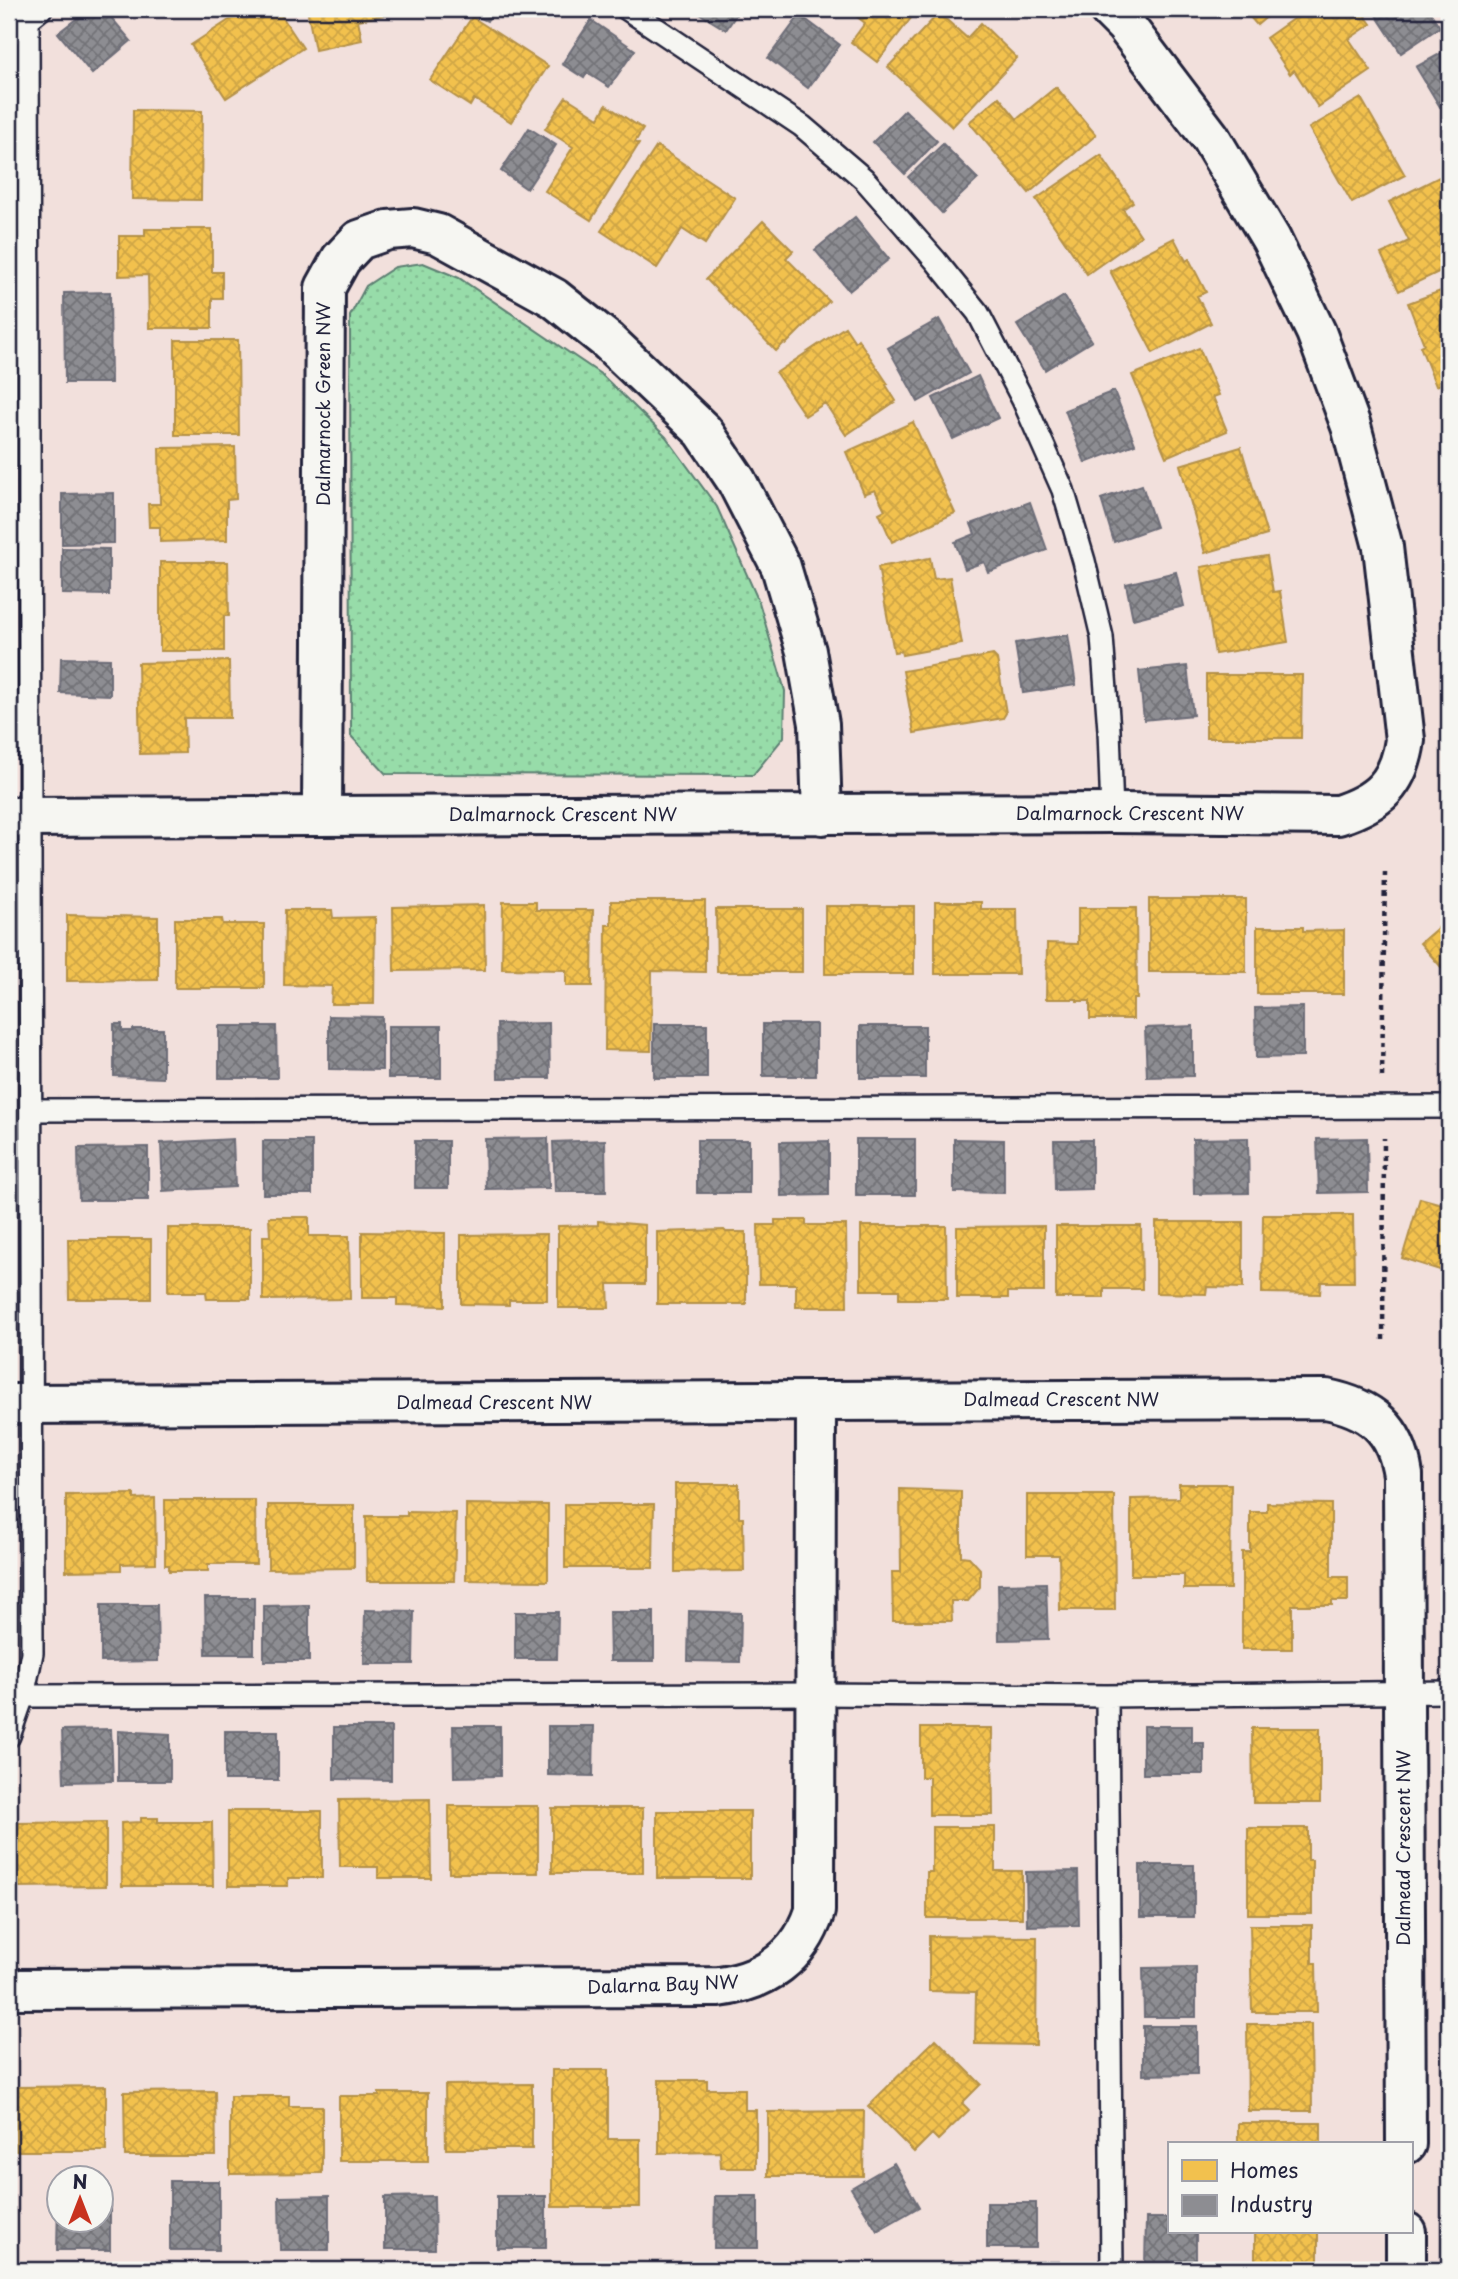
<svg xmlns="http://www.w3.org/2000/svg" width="1458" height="2279" font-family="'Playpen Sans',sans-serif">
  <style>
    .park { fill: url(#park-dots); stroke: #5c7f72; stroke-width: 2 }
    .homes { fill: url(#homes-cross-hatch); stroke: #b49148; stroke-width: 2 }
    .industry { fill: url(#industry-cross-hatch); stroke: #6d6d78; stroke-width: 2 }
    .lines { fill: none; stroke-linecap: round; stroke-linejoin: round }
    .lane-casing { stroke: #22223b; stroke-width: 26 }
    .street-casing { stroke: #22223b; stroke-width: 44 }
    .path { stroke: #22223b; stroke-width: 4.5; stroke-dasharray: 5 5; stroke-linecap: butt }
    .lane { stroke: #f6f6f2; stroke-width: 21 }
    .street { stroke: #f6f6f2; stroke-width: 38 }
    .labels { text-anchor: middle; stroke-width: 7; stroke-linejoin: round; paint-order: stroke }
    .street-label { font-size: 18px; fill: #22223b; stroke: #f6f6f2 }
  </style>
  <defs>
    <pattern id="park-dots" width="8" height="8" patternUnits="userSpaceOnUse" patternTransform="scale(1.75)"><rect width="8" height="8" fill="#97dca9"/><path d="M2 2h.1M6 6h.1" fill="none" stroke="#82bc92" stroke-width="1.8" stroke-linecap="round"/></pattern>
    <pattern id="homes-cross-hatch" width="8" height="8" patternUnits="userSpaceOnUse" patternTransform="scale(1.75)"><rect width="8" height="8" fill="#f2c14e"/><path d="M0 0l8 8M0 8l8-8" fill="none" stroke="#cfa645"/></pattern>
    <pattern id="industry-cross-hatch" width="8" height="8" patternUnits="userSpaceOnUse" patternTransform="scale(1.75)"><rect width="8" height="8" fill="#8d8d92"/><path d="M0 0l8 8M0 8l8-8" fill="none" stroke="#737378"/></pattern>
  </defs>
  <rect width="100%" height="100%" fill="#f2e0dc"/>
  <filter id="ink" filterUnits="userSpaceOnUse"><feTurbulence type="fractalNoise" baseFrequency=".0143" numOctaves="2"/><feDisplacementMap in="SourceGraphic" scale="14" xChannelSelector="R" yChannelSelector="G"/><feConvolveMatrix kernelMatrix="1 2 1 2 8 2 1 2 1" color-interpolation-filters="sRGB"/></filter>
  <g filter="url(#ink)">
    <!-- park -->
    <path class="park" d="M423 263 459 278 602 375 666 437 717 507 759 602 785 691 784 737 753 775 386 774 351 736 350 316 366 286 395 267Z"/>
    <!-- homes -->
    <path class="homes" d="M246 9H277L303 48 226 98 191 45Z
      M307 9H395L396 13 358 20 362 40 315 50Z
      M847 9H918L877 62 851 42 865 23Z
      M1243 9H1276L1257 25Z
      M1307 9H1360L1371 24 1349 39 1371 71 1318 107 1294 70 1290 74 1266 38Z
      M939 13 967 38 981 23 1017 58 952 127 888 67Z
      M472 17 548 66 511 122 474 99 470 106 430 80Z
      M1056 87 1096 135 1029 193 969 122 999 97 1017 119Z
      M566 97 599 118 606 105 643 129 635 142 639 144 591 220 545 191 573 147 545 129Z
      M1361 98 1405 175 1352 203 1309 128Z
      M133 110 202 111 201 200 132 199Z
      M657 146 735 198 705 244 682 229 657 268 601 231Z
      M1101 155 1133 202 1123 209 1141 236 1087 274 1036 199Z
      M1439 177 1449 198V267L1399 291 1381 254 1409 241 1389 202Z
      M763 221 793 251 786 258 829 301 786 344 784 343 776 351 706 279Z
      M145 229H212V272H222V298H212V328H149L148 275 119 276V236H145Z
      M1174 238 1186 261 1189 259 1206 292 1197 296 1211 323 1153 353 1110 271Z
      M1449 288V381L1436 386 1420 346 1424 344 1408 303Z
      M845 327 855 342 858 339 888 384 886 385 896 401 846 435 825 403 805 416 776 373Z
      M175 340H238L239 435H175Z
      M1199 348 1219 395 1213 397 1227 431 1166 457 1132 375Z
      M913 422 955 513 892 542 879 513 885 510 875 490 864 494 846 452Z
      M235 447 236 499 227 500V540L160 542V527H149L148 504H160L159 448Z
      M1241 447 1267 535 1205 553 1180 465Z
      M1267 556 1273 592 1280 591 1288 642 1215 654 1201 567Z
      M930 558 934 579 950 577 962 644 902 655 901 651 894 652 878 567Z
      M160 562H228L229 616H224V651H160Z
      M993 655 997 659 1006 713 1003 718 914 733 903 671Z
      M229 661 230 718H184L185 753 140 754 138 663Z
      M1206 675H1302L1301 738H1206Z
      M1149 899H1246V972H1149Z
      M611 901H705V972L652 971 651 1051 605 1050 606 925H611Z
      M503 902H536V910H593L592 986H566V970L502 969Z
      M935 902H981V909H1017L1018 974H935Z
      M484 905 485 970 394 971 393 907Z
      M825 906H914V974H825Z
      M1078 908H1136L1137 999H1133V1019H1090V1001H1077V999H1046L1047 943 1078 944Z
      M716 909H802V972H717Z
      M285 910H332L333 918 375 917 374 1004H331L332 986 284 985Z
      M67 915 158 917V980L67 981Z
      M1449 918V976L1420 943Z
      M175 919H222L223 924H264V988H175Z
      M1257 927H1303V931L1344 930V994H1257Z
      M1420 1198 1449 1206V1273L1402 1258Z
      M1263 1215H1353L1354 1282H1321L1320 1294 1262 1293Z
      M269 1217H309V1236H349L350 1299 263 1300V1236H270Z
      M775 1220H806V1225H846L847 1307H796V1284H759L758 1225H775Z
      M598 1221 645 1225V1284H608L609 1308H558V1226L598 1225Z
      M1156 1222H1243V1288L1207 1287 1206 1294 1156 1293Z
      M861 1226H946L947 1299H899V1290H861Z
      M1044 1226V1292H1008V1298H957V1227Z
      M1056 1226H1141L1142 1289H1104V1298H1056Z
      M168 1228H250V1299H207L206 1292H168Z
      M724 1230 726 1232H746V1304H657V1232Z
      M362 1232 445 1233V1306L397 1305V1298H362Z
      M547 1234V1300H509V1305L461 1304V1235Z
      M68 1239H151V1299H69Z
      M675 1484H739V1518H743L744 1571 675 1572Z
      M1179 1484H1231L1230 1589H1184V1575H1131V1499L1179 1498Z
      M900 1489 961 1491V1556L969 1557 980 1569V1587L968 1601H951L952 1621H893L892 1572H901Z
      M134 1494V1499L155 1498 156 1563 121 1564V1570L66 1571V1495Z
      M1027 1495H1114L1115 1610H1060L1059 1555H1027Z
      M165 1500H255L256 1564H208V1571H169V1565H165Z
      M1267 1503 1331 1504V1577H1348V1601H1332V1605H1292V1649H1242V1552H1250V1512H1267Z
      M466 1504 548 1505V1581L466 1580Z
      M565 1504H654L653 1568H565Z
      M268 1505H354V1568L268 1569Z
      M407 1512 456 1513 454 1581H367L366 1516H407Z
      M921 1728H992L993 1815H929V1777H921Z
      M1252 1728H1320V1803H1253Z
      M430 1799 431 1878H378V1867H340L339 1800Z
      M449 1806H538V1873H449Z
      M552 1808H643V1873H552Z
      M228 1811H322V1878H288V1886H228Z
      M657 1811H750V1878H657Z
      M141 1818H158V1822H212L213 1886H122L121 1823 141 1822Z
      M106 1822V1886L15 1887 14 1823Z
      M932 1827H995V1871H1022V1918H927V1872H932Z
      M1248 1828H1308V1860H1312V1914H1248Z
      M1250 1925H1312V1963H1316L1317 2012H1252Z
      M929 1936 1037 1937 1036 2045 975 2044 976 1992 929 1991Z
      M1247 2024H1311L1312 2111H1248Z
      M936 2039 981 2084 962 2103 969 2110 938 2140 932 2134 914 2152 868 2106Z
      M552 2070H608V2139H640V2207H552Z
      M659 2080H707V2089H745V2110H756V2168H721L720 2152 659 2153Z
      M532 2084V2149H446L445 2085Z
      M106 2086V2151H16L15 2087Z
      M215 2091 216 2156H125L124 2092Z
      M379 2093H428V2161H339V2096H379Z
      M230 2096H289V2106H322V2173L230 2174Z
      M864 2111 863 2176H768V2112Z
      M1238 2123H1321V2144H1238Z
      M1255 2232H1318V2270H1255Z"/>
    <!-- industry -->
    <path class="industry" d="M89 9H104L131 41 92 74 58 33Z
      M461 9H493L487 21Z
      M692 9H740L726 30Z
      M1372 9H1428L1440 27 1401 53Z
      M800 15 840 45 808 88 768 58Z
      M591 20 635 50 609 87 587 73 584 78 562 64Z
      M1449 49V102L1440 107 1416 67Z
      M905 110 937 141 905 174 873 142Z
      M529 128 556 145 527 189 501 171Z
      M943 144 978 179 942 213 908 177Z
      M855 217 889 259 849 291 815 250Z
      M110 292 111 383H65L64 293Z
      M1064 296 1092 341 1045 370 1017 325Z
      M939 319 969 373 918 402 888 348Z
      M978 376 998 418 953 439 933 398Z
      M1114 391 1135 444 1085 463 1065 410Z
      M1142 485 1156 527 1114 542 1101 499Z
      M114 493V543L62 544V494Z
      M1030 502 1047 550 988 572 984 562 965 569 955 542 975 534 971 524Z
      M62 548 109 549V595L62 594Z
      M1176 572 1184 606 1133 619 1126 584Z
      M1068 635 1076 685 1023 693 1015 643Z
      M61 658 110 659V695L60 693Z
      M1187 666 1193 715 1144 720 1139 671Z
      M1303 1007V1057L1256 1058 1255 1008Z
      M329 1016 382 1017V1070L329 1069Z
      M549 1023 550 1078H498L497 1024Z
      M114 1024H122V1031H133V1029H163V1078L114 1076Z
      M654 1024H707V1078H654Z
      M763 1024H816V1076H763Z
      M219 1026H276L277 1078H219Z
      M388 1026H441V1078H388Z
      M860 1026H925V1078H860Z
      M1193 1026V1076L1147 1077 1145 1028Z
      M548 1138 549 1188 486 1189 485 1139Z
      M1248 1138 1249 1193 1194 1194 1193 1139Z
      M1367 1138 1368 1192 1319 1193 1317 1139Z
      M233 1139 235 1187 163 1191 161 1143Z
      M856 1139H915V1195H856Z
      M954 1139 1004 1140V1193L954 1192Z
      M605 1140 606 1192H555L553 1142Z
      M697 1140H749V1193H697Z
      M1054 1140H1092V1189L1055 1190Z
      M263 1141H312V1194H263Z
      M415 1141H448V1188H415Z
      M829 1141V1195L781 1196 780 1142Z
      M148 1147V1200H79L78 1148Z
      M1046 1583 1048 1639 999 1640 998 1584Z
      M205 1598H254V1654H206Z
      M101 1605H157L158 1661 101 1662Z
      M309 1605V1661H264V1606Z
      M365 1610 414 1611 413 1664H364Z
      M689 1611 741 1613 740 1662 688 1661Z
      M515 1612H558L557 1659H515Z
      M609 1612H654V1661H610Z
      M453 1726H500V1776L454 1777Z
      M548 1726H594L593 1776 548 1775Z
      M1143 1726H1192V1743H1204V1774H1143Z
      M334 1727H391V1780L334 1779Z
      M111 1729 113 1781 64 1782 62 1730Z
      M118 1731 170 1734V1781H118Z
      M225 1731H278V1780H225Z
      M1140 1865H1194V1917H1140Z
      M1078 1871 1079 1925 1027 1926 1026 1872Z
      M1196 1967V2017H1144L1143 1968Z
      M1143 2026H1197V2074L1143 2075Z
      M894 2163 919 2207 877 2231 851 2188Z
      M170 2181H219V2250H170Z
      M329 2196V2250H280L279 2197Z
      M434 2196 435 2249H385V2197Z
      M497 2196H546V2248H497Z
      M715 2196H758V2248H714Z
      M58 2200 60 2220H102V2201H110V2250H57Z
      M987 2203H1036V2248H987Z
      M1146 2218H1169V2232H1196V2265H1145Z"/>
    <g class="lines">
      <defs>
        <path id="lane" d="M627 9 802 126 864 179 936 261 978 313 1023 400 1063 490 1084 561 1102 637 1109 730 1112 813
          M9 35 41 9
          M31 1110 1449 1107
          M23 1696 816 1694 1107 1696 1449 1692
          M1107 1696 1112 2270
          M9 1736 23 1696 32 1653 28 19"/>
        <path id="street" d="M322 815 325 288 341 259 359 240 388 230 413 228 438 234 554 298 608 341 703 431 736 480 781 567 806 651 819 724 822 815
          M9 817 1112 813 1338 815C1379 802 1399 783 1405 740L1383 547 1351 426 1316 332 1271 239 1210 137 1125 25 1109 9
          M9 1404 1326 1399C1371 1408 1396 1428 1403 1475L1406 2144
          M9 1989 719 1987C766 1981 800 1957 815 1911L816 1402
          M1406 2232V2270"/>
      </defs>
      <!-- lane casing -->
      <use href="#lane" class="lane-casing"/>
      <!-- street casing -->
      <use href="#street" class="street-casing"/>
      <!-- path -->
      <path class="path" d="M1382 1077 1385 872
        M1383 1340 1384 1138"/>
      <!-- lane -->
      <use href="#lane" class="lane"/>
      <!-- street -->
      <use href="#street" class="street"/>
    </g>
  </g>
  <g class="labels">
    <!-- street labels -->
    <g class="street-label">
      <text transform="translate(324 404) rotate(-90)" y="6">Dalmarnock Green NW</text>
      <text x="1130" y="820">Dalmarnock Crescent NW</text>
      <text x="563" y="821">Dalmarnock Crescent NW</text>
      <text x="1061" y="1406">Dalmead Crescent NW</text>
      <text x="494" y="1409">Dalmead Crescent NW</text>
      <text transform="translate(1404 1848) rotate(-90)" y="6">Dalmead Crescent NW</text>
      <text transform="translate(663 1985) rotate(-2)" y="6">Dalarna Bay NW</text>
    </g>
  </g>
  <!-- margin -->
  <rect width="1458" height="2279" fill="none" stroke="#f6f6f2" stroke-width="35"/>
  <rect x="18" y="18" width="1423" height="2244" fill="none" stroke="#22223b" stroke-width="2.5" filter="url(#ink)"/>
  <!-- legend -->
  <rect x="1168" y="2142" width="245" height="91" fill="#f6f6f2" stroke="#a1a1a9" stroke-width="2"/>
  <rect x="1182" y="2160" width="35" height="21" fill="#f2c14e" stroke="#a1a1a9" stroke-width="2"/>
  <text x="1230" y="2178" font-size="21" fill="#22223b">Homes</text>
  <rect x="1182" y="2195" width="35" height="21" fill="#8d8d92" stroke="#a1a1a9" stroke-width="2"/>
  <text x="1230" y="2212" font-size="21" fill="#22223b">Industry</text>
  <!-- north arrow -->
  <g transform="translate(80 2199)"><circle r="33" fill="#f6f6f2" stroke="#a1a1a9" stroke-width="2"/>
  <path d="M0-5L12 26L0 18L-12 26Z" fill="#c8321e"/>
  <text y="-10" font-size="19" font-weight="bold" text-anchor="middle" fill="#22223b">N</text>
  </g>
</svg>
